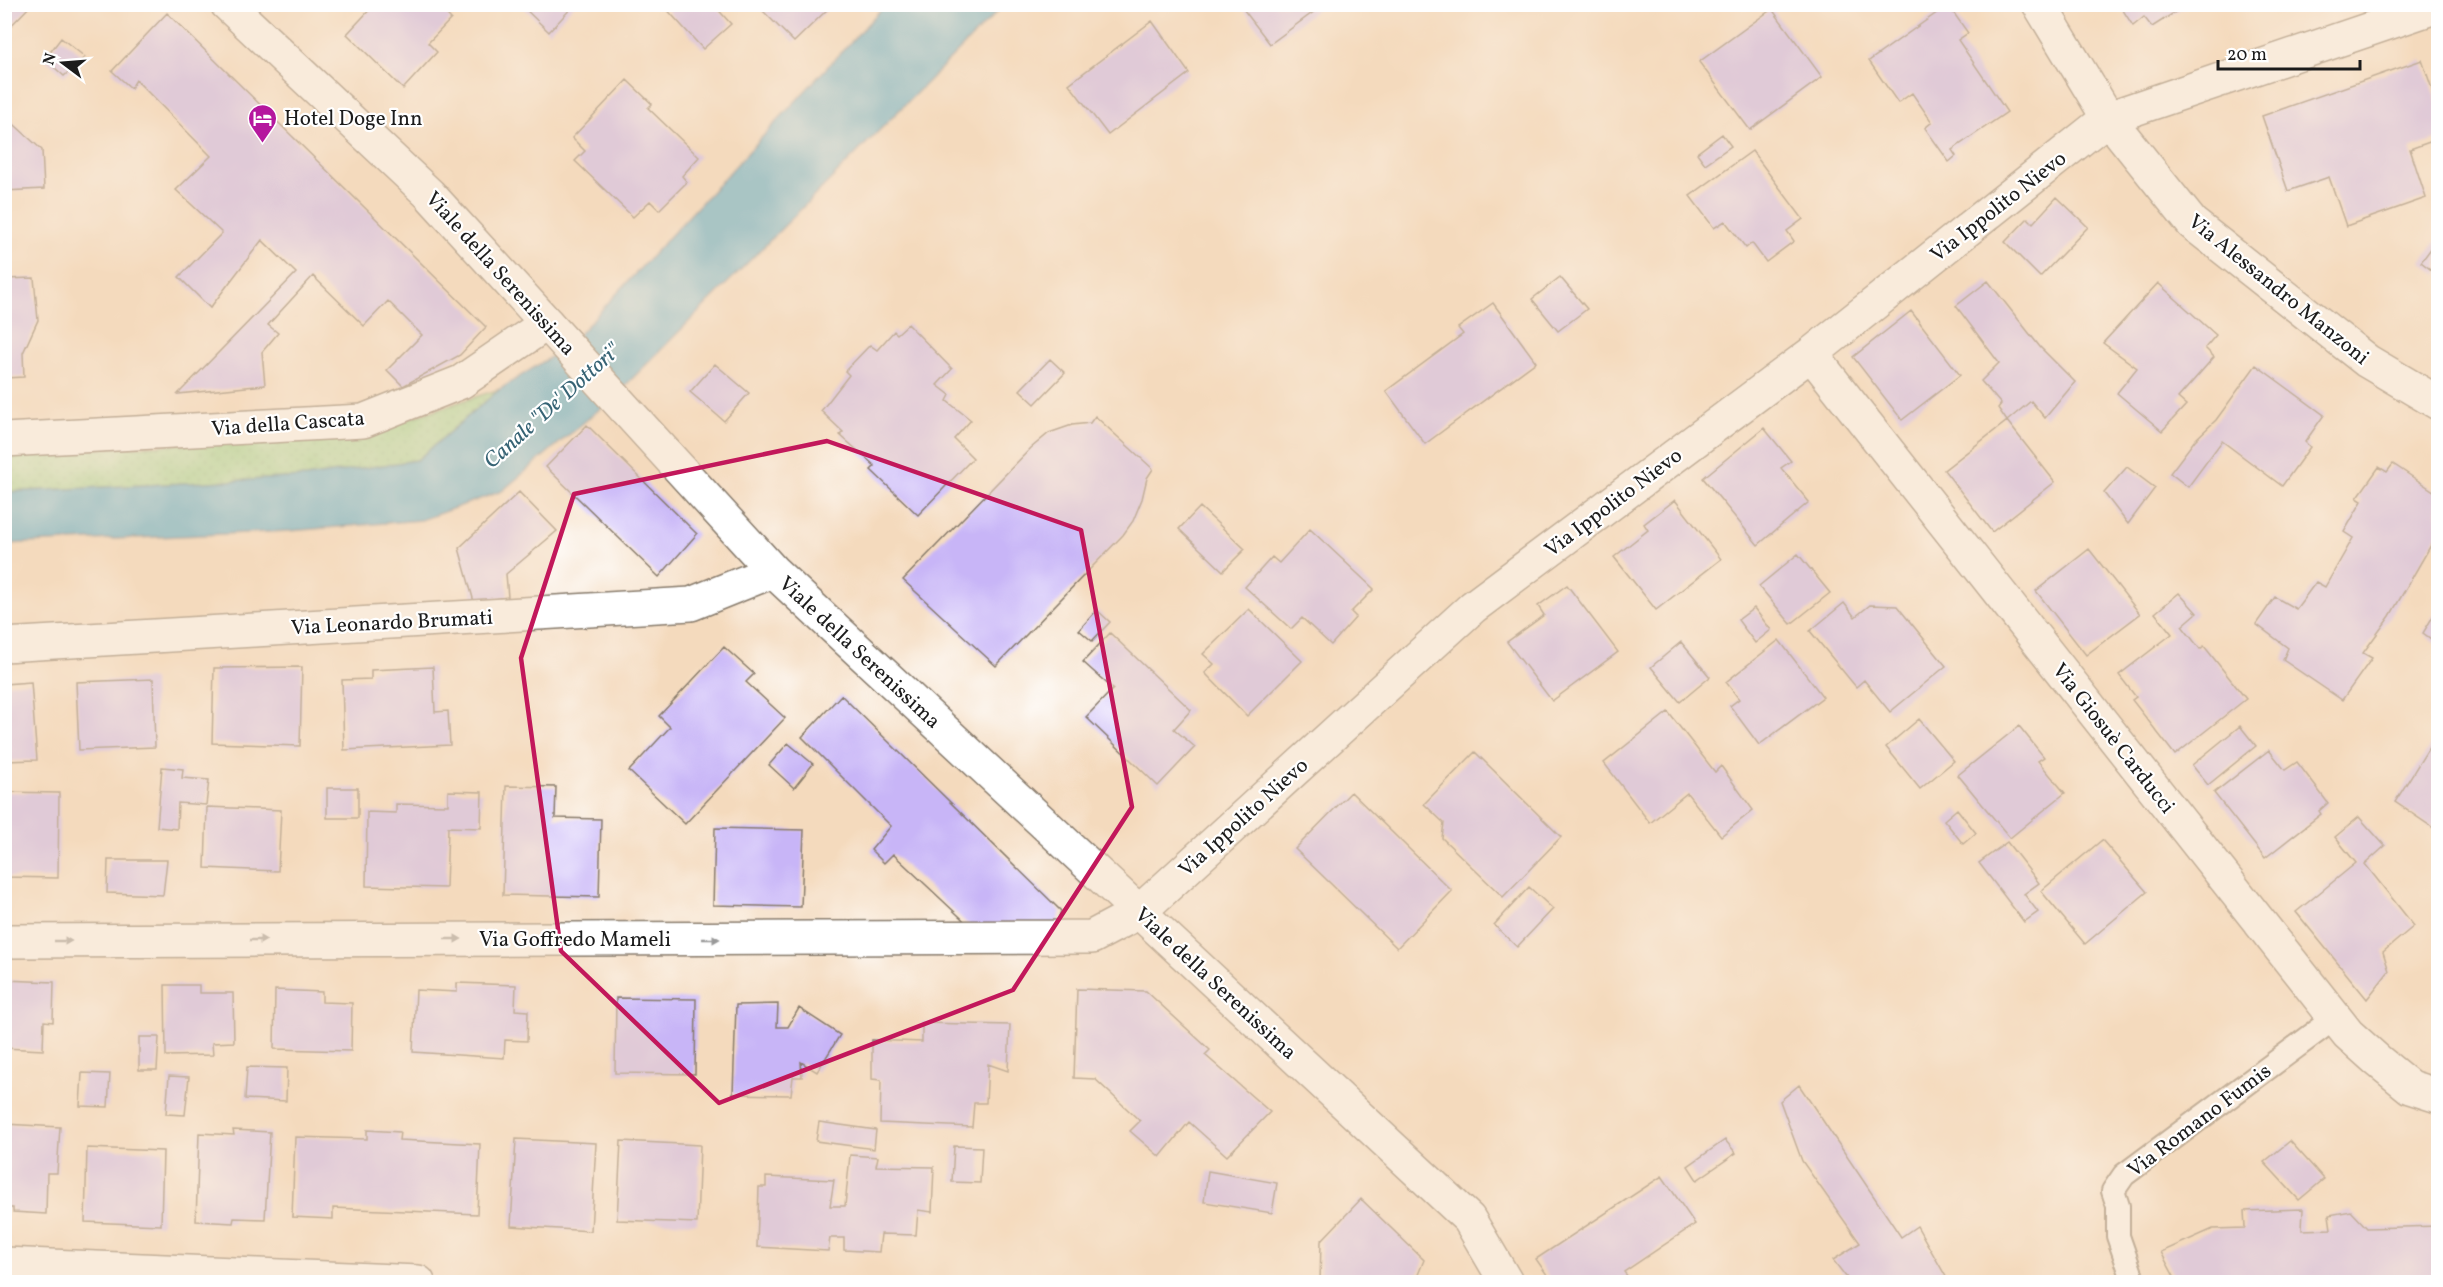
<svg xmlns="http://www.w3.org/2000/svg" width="2443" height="1287" font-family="Vollkorn,serif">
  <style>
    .grass { fill: url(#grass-dots); stroke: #587854; stroke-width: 1.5 }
    .water { fill: #4faacd; stroke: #366374; stroke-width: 1.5 }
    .building { fill: #c8b5f7 }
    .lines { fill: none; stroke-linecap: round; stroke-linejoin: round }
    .lane-casing { stroke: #887b6c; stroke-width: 26 }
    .street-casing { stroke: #887b6c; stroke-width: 36 }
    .lane { stroke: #fff; stroke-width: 22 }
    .street { stroke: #fff; stroke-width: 33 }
    .oneway { fill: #999 }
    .marked { fill: none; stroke: #c2185b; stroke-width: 4.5; stroke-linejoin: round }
    .labels { text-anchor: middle; stroke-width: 4.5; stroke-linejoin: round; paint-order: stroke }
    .poi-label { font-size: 21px; fill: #1c1c1c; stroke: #fff; text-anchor: start }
    .street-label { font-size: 21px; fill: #1c1c1c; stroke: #fff }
    .water-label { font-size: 22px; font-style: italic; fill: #366374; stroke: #fff }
  </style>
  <defs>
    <pattern id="grass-dots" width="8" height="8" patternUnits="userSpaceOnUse" patternTransform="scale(1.5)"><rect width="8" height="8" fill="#95d58b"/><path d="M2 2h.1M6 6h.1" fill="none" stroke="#80b677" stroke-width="1.8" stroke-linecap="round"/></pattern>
  </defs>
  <rect width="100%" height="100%" fill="#fff"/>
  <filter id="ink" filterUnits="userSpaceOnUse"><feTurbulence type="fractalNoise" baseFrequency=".0167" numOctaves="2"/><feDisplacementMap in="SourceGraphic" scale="12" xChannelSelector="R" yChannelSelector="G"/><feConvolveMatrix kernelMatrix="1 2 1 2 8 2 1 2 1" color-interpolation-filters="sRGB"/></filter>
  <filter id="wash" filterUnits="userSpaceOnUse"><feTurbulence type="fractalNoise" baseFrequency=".008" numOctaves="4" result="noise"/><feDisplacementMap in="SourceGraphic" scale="24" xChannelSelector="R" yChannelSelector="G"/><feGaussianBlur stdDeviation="1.35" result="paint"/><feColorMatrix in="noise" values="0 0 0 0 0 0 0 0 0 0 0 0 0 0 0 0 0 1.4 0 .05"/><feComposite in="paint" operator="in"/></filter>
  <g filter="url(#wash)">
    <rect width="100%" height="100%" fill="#f4dabd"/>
    <!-- grass -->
    <path class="grass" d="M500 389 417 460 306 477 5 492V454L360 434Z"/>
    <!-- water -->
    <path class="water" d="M885 5H1004L614 397 502 491 421 520 289 531 5 544V492L306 477 417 460 500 389 568 346Z"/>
    <g id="blocks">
      <!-- building -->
      <path class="building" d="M4 4H32L4 33Z
        M375 4H437L451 19 428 43 437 52 403 89 347 34Z
        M520 4H575L549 32Z
        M662 4H713L731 24 703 49Z
        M756 4H833L794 42Z
        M2119 4H2188L2152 27 2144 17 2133 26Z
        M1240 5H1323L1270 44Z
        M1948 5 1968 33 1958 40 2007 112 1952 150 1956 156 1949 162 1925 128 1932 122 1912 93 1898 103 1869 61Z
        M1772 9 1822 77 1750 130 1699 62Z
        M167 13 486 327 460 355 403 386 387 370 422 335 388 301 364 326 313 276 268 325 278 333 262 352 265 385 178 394 296 273 262 240 210 308 179 277 222 233 176 190 211 156 136 80 131 88 112 71Z
        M1152 21 1189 73 1108 135 1069 84Z
        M61 38 85 57 64 76 45 59Z
        M2422 60 2438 106V139L2410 149 2426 198 2346 226 2329 177 2288 191 2262 116Z
        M627 80 652 104 648 108 699 157 682 176 687 182 659 210 650 201 633 217 575 161 585 151 572 138Z
        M4 115 42 150 44 189 4 191Z
        M1722 134 1731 146 1705 164 1697 153Z
        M1752 151 1803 219 1787 231 1794 241 1766 262 1752 243 1746 248 1725 221 1714 228 1690 196Z
        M2057 197 2088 227 2040 277 2005 242 2028 218 2033 223Z
        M2438 239V275L2421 262Z
        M1560 277 1587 309 1558 331 1532 299Z
        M34 278 38 320 23 353 24 377 4 378V279Z
        M1988 281 2040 347 2075 382 2045 418 2031 401 2007 421 2055 482 1992 532 1944 470 2007 421 1998 408 2001 404 1981 381 1999 363 1956 306Z
        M2158 283 2216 335 2205 348 2214 357 2178 398 2186 405 2162 431 2117 393 2137 368 2103 343Z
        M1493 303 1536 362 1425 444 1386 391 1463 334 1458 328Z
        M1911 311 1960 375 1902 420 1853 357Z
        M908 324 952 369 937 385 950 395 947 401 971 420 954 439 973 458 918 515 871 470 875 466 840 435 843 432 821 411 849 375 845 371 870 345 877 350 894 331 897 334Z
        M1050 359 1065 373 1035 404 1020 390Z
        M715 364 749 393 724 421 690 392Z
        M2256 365 2324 415 2305 442 2310 447 2282 486 2222 441 2188 487 2170 473 2195 440 2216 420Z
        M1095 416 1153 469 1147 478 1142 499 1133 521 1123 535 996 666 903 580 1031 448 1049 433 1072 425 1090 423Z
        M587 425 697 534 659 577 546 467Z
        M1764 428 1791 461 1781 468 1809 502 1758 545 1703 478Z
        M2393 464 2438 494V533L2390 616 2363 653 2372 658 2342 700 2283 660 2288 648 2256 624 2275 597 2296 609 2316 582 2325 587 2353 538 2344 532 2362 501 2357 498 2379 467 2387 472Z
        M2127 467 2155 488 2128 524 2104 493Z
        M519 492 557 531 506 574 508 597 474 602 459 548Z
        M1675 500 1721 559 1656 610 1614 557 1648 530 1644 524Z
        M1200 507 1245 549 1223 571 1179 529Z
        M1310 529 1374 589 1351 612 1356 617 1331 645 1302 618 1291 629 1245 587 1272 557 1279 563Z
        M2089 549 2140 614 2086 655 2036 591Z
        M1798 554 1830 593 1791 624 1759 586Z
        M1567 585 1618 652 1552 701 1507 642 1544 615 1538 606Z
        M2179 593 2197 613 2182 626 2200 649 2204 646 2246 699 2175 755 2132 700 2136 697 2119 675 2172 634 2155 613Z
        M1844 603 1855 617 1870 605 1897 606 1946 666 1890 712 1864 680 1856 687 1810 631Z
        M1754 608 1771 630 1755 643 1738 620Z
        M2438 608V644L2423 633Z
        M1249 609 1302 661 1247 716 1205 673 1214 664 1203 654Z
        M1097 610 1110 622 1092 641 1079 630Z
        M1110 633 1191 710 1174 729 1195 747 1158 786 1086 717 1113 689 1083 662Z
        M1779 640 1823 697 1759 745 1730 706 1739 699 1726 682Z
        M1681 642 1710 677 1680 702 1651 667Z
        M724 647 754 674 746 682 785 718 685 824 629 771 670 727 659 716Z
        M302 667 300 746 212 743 214 668Z
        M433 667 435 712 448 711 450 745 344 750 342 680 371 679V670Z
        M153 679 155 747 79 750 76 682Z
        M31 682 37 760 4 761V684Z
        M841 695 1061 911 1053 932 974 930 893 854 884 863 871 850 891 826 802 737Z
        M1668 712 1715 772 1721 766 1753 810 1721 836 1687 793 1650 823 1604 763Z
        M1919 719 1954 761 1920 789 1886 747Z
        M2019 726 2044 757 2038 761 2065 793 2010 838 1958 775Z
        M2240 726 2256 746 2208 785 2192 765Z
        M2438 733V831L2395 802Z
        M788 743 813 764 794 788 769 765Z
        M2269 750 2285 770 2297 762 2328 803 2319 811 2321 814 2265 858 2214 793Z
        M1475 752 1561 837 1503 897 1442 838 1444 823 1424 804Z
        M162 767 183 769 182 778 209 780 206 805 178 803 177 829 157 827Z
        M506 786 556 787 555 818 601 819 599 897 503 895Z
        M327 788H358V818H327Z
        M448 791 482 792 481 828 448 827 446 888 366 886 367 812 396 813V804L448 805Z
        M4 792 59 793 58 878 4 877Z
        M1351 792 1452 891 1397 948 1295 849Z
        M207 807 281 810 278 871 205 868Z
        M1957 809 1976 833 1963 844 1944 820Z
        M2359 817 2385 846 2365 864 2414 926 2383 952 2389 971 2367 999 2296 912 2356 863 2335 837Z
        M715 828 804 830 801 907 713 905Z
        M2102 840 2147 892 2085 944 2041 891Z
        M2007 842 2039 883 2024 894 2038 912 2024 922 1979 863Z
        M108 860H167L163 895 107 893Z
        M1529 887 1553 909 1517 947 1494 925Z
        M4 980 54 982 53 1022 44 1021 43 1050 4 1048Z
        M457 983 516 985 515 1010 528 1011 527 1041 505 1040 504 1058 413 1052 416 990 457 992Z
        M165 985H199V993H233L234 1042 212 1043 213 1055 166 1056Z
        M1077 989 1146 991 1210 1050 1205 1055 1270 1112 1227 1156 1189 1122 1160 1157 1130 1131 1140 1121 1095 1079 1074 1078Z
        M275 990 322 992V1002L352 1003 351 1051 274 1049Z
        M616 998 696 999 695 1074 615 1073Z
        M778 1004 777 1027H788L799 1008 840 1035 817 1072 801 1062 802 1077H793L791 1095 733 1094 736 1005Z
        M922 1023 1010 1025 1008 1071 988 1064 986 1103H974L972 1127 880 1123 881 1080 872 1079V1040L922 1042Z
        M139 1037H159L157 1070H139Z
        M247 1067 287 1068 286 1101 245 1099Z
        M82 1073 110 1074 108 1107 80 1106Z
        M169 1076 189 1077 185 1115 166 1114Z
        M1799 1085 1901 1237 1917 1226 1949 1282H1850L1833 1260 1860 1243 1802 1161 1780 1101Z
        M819 1122 876 1130 874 1149 816 1141Z
        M4 1124 60 1127 57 1173H47L46 1214 13 1212V1208H4Z
        M233 1130 270 1132 265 1219 234 1218 233 1223 196 1221 199 1133 234 1135Z
        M367 1130 400 1132 399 1140 480 1144 477 1214 333 1208V1219L292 1217 295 1137 367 1139Z
        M516 1139 596 1143 591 1231 511 1226Z
        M1725 1140 1736 1153 1697 1180 1688 1166Z
        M621 1141 700 1145 697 1223 617 1220Z
        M2290 1141 2324 1179 2299 1200 2264 1162Z
        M954 1146 982 1147 980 1183 952 1182Z
        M87 1148 163 1151 161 1225 85 1222Z
        M850 1155 878 1157 876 1166 934 1167 932 1212 918 1210 916 1235 881 1234 879 1252 844 1250V1238H830L828 1251 757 1247 759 1187H766V1177L834 1180 830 1206H845Z
        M1208 1171 1277 1183 1272 1213 1204 1202Z
        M1662 1176 1695 1224 1624 1272 1632 1282H1552L1536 1259Z
        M1361 1199 1424 1260 1415 1282H1320L1321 1241Z
        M2303 1209 2302 1230 2331 1229 2329 1215 2351 1211 2367 1228 2438 1226V1282H2177L2161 1252 2213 1229 2245 1228 2244 1211Z"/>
    </g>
  </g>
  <g filter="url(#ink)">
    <use href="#blocks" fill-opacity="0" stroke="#887b6c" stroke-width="1.5"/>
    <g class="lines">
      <defs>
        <path id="lane" d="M2134 1282 2118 1236V1206L2113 1191 2124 1175 2335 1018"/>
        <path id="street" d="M227 4 429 194 773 571 1469 1219 1506 1282
          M2039 4 2108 118 2192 223 2367 361 2438 403
          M1811 354 2348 1034 2377 1060 2410 1087 2438 1096
          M4 440 363 421 461 382 547 323
          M4 645 691 604 773 571
          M4 941 1092 937 1139 912 1473 607 1811 354 2108 118 2438 6
          M4 1264 418 1282"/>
      </defs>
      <!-- lane casing -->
      <use href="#lane" class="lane-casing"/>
      <!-- street casing -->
      <use href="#street" class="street-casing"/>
      <!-- lane -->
      <use href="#lane" class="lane"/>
      <!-- street -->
      <use href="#street" class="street"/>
    </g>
    <!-- one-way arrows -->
    <defs><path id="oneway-solid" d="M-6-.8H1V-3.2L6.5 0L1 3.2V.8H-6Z" transform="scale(1.5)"/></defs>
    <g class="oneway">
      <use href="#oneway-solid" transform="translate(453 939)"/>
      <use href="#oneway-solid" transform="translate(711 939)"/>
      <use href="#oneway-solid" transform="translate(258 940)"/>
      <use href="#oneway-solid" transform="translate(63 941)"/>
    </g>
  </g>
  <!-- marked area -->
  <path d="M0 0H2443V1287H0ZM827 441 1081 530 1132 807 1013 990 719 1103 561 951 521 658 574 494Z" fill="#f4dabd" fill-opacity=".55" fill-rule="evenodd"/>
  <path class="marked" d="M827 441 1081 530 1132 807 1013 990 719 1103 561 951 521 658 574 494Z"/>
  <!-- icons -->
  <defs>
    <symbol id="hotel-pin" viewBox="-11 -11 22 30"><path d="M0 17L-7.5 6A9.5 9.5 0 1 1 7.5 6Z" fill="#b5179e" stroke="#fff"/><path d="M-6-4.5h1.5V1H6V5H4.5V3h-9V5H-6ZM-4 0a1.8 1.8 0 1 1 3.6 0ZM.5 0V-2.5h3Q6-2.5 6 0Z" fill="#fff"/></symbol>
  </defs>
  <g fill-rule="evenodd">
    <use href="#hotel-pin" x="246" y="102" width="33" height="45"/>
  </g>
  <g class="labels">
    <!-- poi labels -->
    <g class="poi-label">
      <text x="284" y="125">Hotel Doge Inn</text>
    </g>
    <!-- street labels -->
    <g class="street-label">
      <text transform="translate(1998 206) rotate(-38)" y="7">Via Ippolito Nievo</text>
      <text transform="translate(501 273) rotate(48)" y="7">Viale della Serenissima</text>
      <text transform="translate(2279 289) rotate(39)" y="7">Via Alessandro Manzoni</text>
      <text transform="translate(288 423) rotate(-4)" y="7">Via della Cascata</text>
      <text transform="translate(1613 502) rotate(-37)" y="7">Via Ippolito Nievo</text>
      <text transform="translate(392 622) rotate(-3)" y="7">Via Leonardo Brumati</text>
      <text transform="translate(860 652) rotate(43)" y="7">Viale della Serenissima</text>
      <text transform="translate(2114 738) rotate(52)" y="7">Via Giosuè Carducci</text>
      <text transform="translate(1243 817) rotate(-42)" y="7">Via Ippolito Nievo</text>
      <text x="575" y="946">Via Goffredo Mameli</text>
      <text transform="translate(1216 983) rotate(43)" y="7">Viale della Serenissima</text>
      <text transform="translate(2199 1120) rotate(-37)" y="7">Via Romano Fumis</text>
    </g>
    <!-- water labels -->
    <g class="water-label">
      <text transform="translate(551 405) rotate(-42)" y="8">Canale "De' Dottori"</text>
    </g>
  </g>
  <!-- margin -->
  <rect width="2443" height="1287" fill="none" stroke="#fff" stroke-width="24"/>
  <!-- north arrow -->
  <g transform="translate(63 63) rotate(286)" stroke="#ffffff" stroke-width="4.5" paint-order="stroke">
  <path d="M0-4.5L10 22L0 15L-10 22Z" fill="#1c1c1c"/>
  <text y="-9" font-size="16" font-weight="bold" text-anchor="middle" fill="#1c1c1c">N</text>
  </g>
  <!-- scale -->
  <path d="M2218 60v9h142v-9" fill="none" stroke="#1c1c1c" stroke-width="3"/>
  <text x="2227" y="60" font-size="18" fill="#1c1c1c" stroke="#ffffff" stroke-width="4.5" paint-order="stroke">20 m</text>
</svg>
